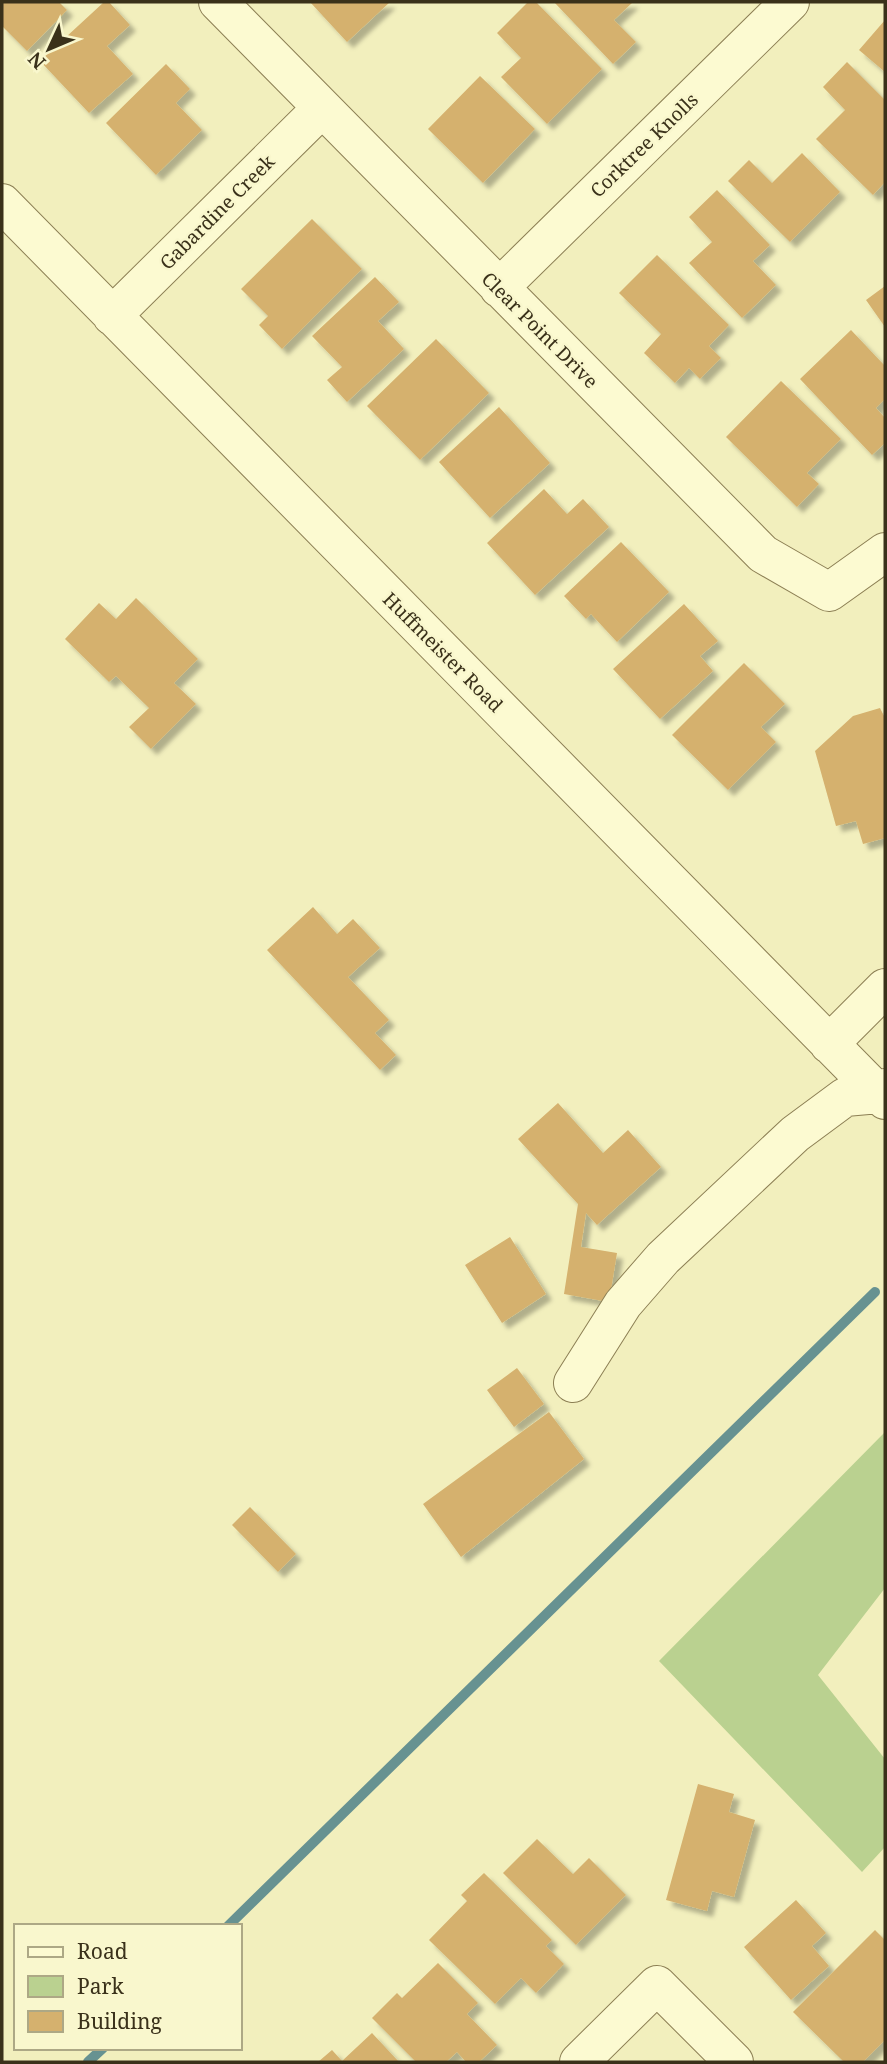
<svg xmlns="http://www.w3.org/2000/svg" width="887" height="2064" font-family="'Noto Serif',serif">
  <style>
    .green { fill: #bad190 }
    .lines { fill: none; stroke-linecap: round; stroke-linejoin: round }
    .stream { stroke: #679291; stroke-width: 10 }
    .building { fill: #d5b16e; filter: url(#shadow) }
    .minor-casing { stroke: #8c7f54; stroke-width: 40 }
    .minor { stroke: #fcfad1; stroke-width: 38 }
    .labels { text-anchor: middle; stroke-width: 5; stroke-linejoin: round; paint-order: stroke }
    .street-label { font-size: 19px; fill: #3a311a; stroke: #f9f7cd }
  </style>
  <defs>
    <filter id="shadow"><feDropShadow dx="6" dy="6" stdDeviation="2" flood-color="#0004"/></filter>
  </defs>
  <rect width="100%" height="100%" fill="#f2efbd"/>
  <!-- green -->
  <path class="green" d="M885 1432V1588L818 1675 885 1759V1847L862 1872 659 1661Z"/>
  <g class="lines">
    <!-- stream -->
    <path class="stream" d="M228 1926 875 1292
      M88 2062 103 2048"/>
  </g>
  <!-- building -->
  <path class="building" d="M2 2H59L67 10 27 51 2 26Z
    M104 2H109L130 25 107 46 133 74 89 113 40 61Z
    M310 2H390L347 42Z
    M528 2H536L602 69 547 124 501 77 521 58 497 33Z
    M554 2H633L614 20 636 42 613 64Z
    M885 20V72L859 50Z
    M847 62 885 100V182L873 195 816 139 845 110 823 87Z
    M166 64 190 89 176 103 202 130 156 175 106 123Z
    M480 76 535 129 483 183 428 129Z
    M802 153 840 192 790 242 728 181 749 160 772 183Z
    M717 190 770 245 753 261 776 285 742 318 689 263 712 242 689 217Z
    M312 219 362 269 282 349 259 325 268 316 241 289Z
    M657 255 729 325 709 346 721 358 700 379 689 368 675 383 644 353 661 334 619 293Z
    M375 277 399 302 378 321 404 349 347 402 327 380 342 367 312 336Z
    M885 286V327L866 300Z
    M851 330 885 366V399L876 408 885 418V443L872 455 800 379Z
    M436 339 489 393 420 460 367 406Z
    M781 381 841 439 807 473 819 484 797 507 726 437Z
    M499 407 550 463 490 518 439 462Z
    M544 489 567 514 583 499 609 527 535 595 487 543Z
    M621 542 669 592 617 642 591 614 586 619 564 596Z
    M136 598 198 659 174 683 196 704 151 749 129 727 149 708 116 676 109 682 65 639 99 603 116 619Z
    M684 604 718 641 700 656 713 671 660 719 613 669Z
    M744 663 785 704 761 727 776 742 728 790 672 735Z
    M880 708 885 718V838L863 844 856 821 836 826 815 751 853 716Z
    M313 907 337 934 353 919 380 948 348 977 389 1020 375 1033 396 1055 380 1070 267 950Z
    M558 1103 603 1153 628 1130 661 1167 597 1225 586 1213 581 1247 617 1253 609 1302 564 1294 578 1204 518 1139Z
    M510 1237 546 1294 502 1323 465 1265Z
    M517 1368 544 1404 514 1427 487 1390Z
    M549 1412 584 1459 461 1557 423 1504Z
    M250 1507 296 1554 278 1572 232 1525Z
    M698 1784 734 1794 729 1812 755 1820 734 1897 712 1891 707 1911 666 1900Z
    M537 1839 573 1874 589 1858 626 1895 576 1945 503 1873Z
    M484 1873 552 1940 546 1946 564 1964 536 1993 521 1978 495 2004 429 1940 467 1901 461 1895Z
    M796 1900 826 1933 812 1946 829 1966 791 2000 744 1947Z
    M875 1930 885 1940V2040L863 2062H844L793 2012Z
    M438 1963 478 2003 467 2014 497 2045 479 2062H466L457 2052 446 2062H416L372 2018 397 1993 402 1998Z
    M372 2033 399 2062H318L332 2050 342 2061Z"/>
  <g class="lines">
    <defs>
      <path id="minor" d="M218 2 763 554 829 592 885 552
        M2 203 885 1100
        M499 288 790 2
        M112 316 322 108
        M829 1044 885 988
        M573 1383 623 1304 663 1258 795 1134 845 1097 879 1094 885 1088
        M579 2062 657 1985 734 2062"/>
    </defs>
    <!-- minor casing -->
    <use href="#minor" class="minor-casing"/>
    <!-- minor -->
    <use href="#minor" class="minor"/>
  </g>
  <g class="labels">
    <!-- street labels -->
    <g class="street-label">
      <text transform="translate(644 145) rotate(-44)" y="7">Corktree Knolls</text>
      <text transform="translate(217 212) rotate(-45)" y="7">Gabardine Creek</text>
      <text transform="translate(540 330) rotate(45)" y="7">Clear Point Drive</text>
      <text transform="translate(443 652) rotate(45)" y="7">Huffmeister Road</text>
    </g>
  </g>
  <!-- border -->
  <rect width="887" height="2064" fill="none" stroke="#3a311a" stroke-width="7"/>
  <!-- legend -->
  <rect x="14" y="1924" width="228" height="126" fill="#f9f7cd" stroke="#ada885" stroke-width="2"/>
  <rect x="28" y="1947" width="35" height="10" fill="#fcfad1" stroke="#ada885" stroke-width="2"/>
  <text x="77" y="1959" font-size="21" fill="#3a311a">Road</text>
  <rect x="28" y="1976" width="35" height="21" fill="#bad190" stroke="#ada885" stroke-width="2"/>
  <text x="77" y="1994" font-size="21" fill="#3a311a">Park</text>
  <rect x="28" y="2011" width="35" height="21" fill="#d5b16e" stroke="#ada885" stroke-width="2"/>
  <text x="77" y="2029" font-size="21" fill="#3a311a">Building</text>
  <!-- north arrow -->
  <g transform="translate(49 49) rotate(226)" stroke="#f9f7cd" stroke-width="5" paint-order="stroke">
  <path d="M0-5L12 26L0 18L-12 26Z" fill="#3a311a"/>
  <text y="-10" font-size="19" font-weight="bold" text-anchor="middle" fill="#3a311a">N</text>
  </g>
</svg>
